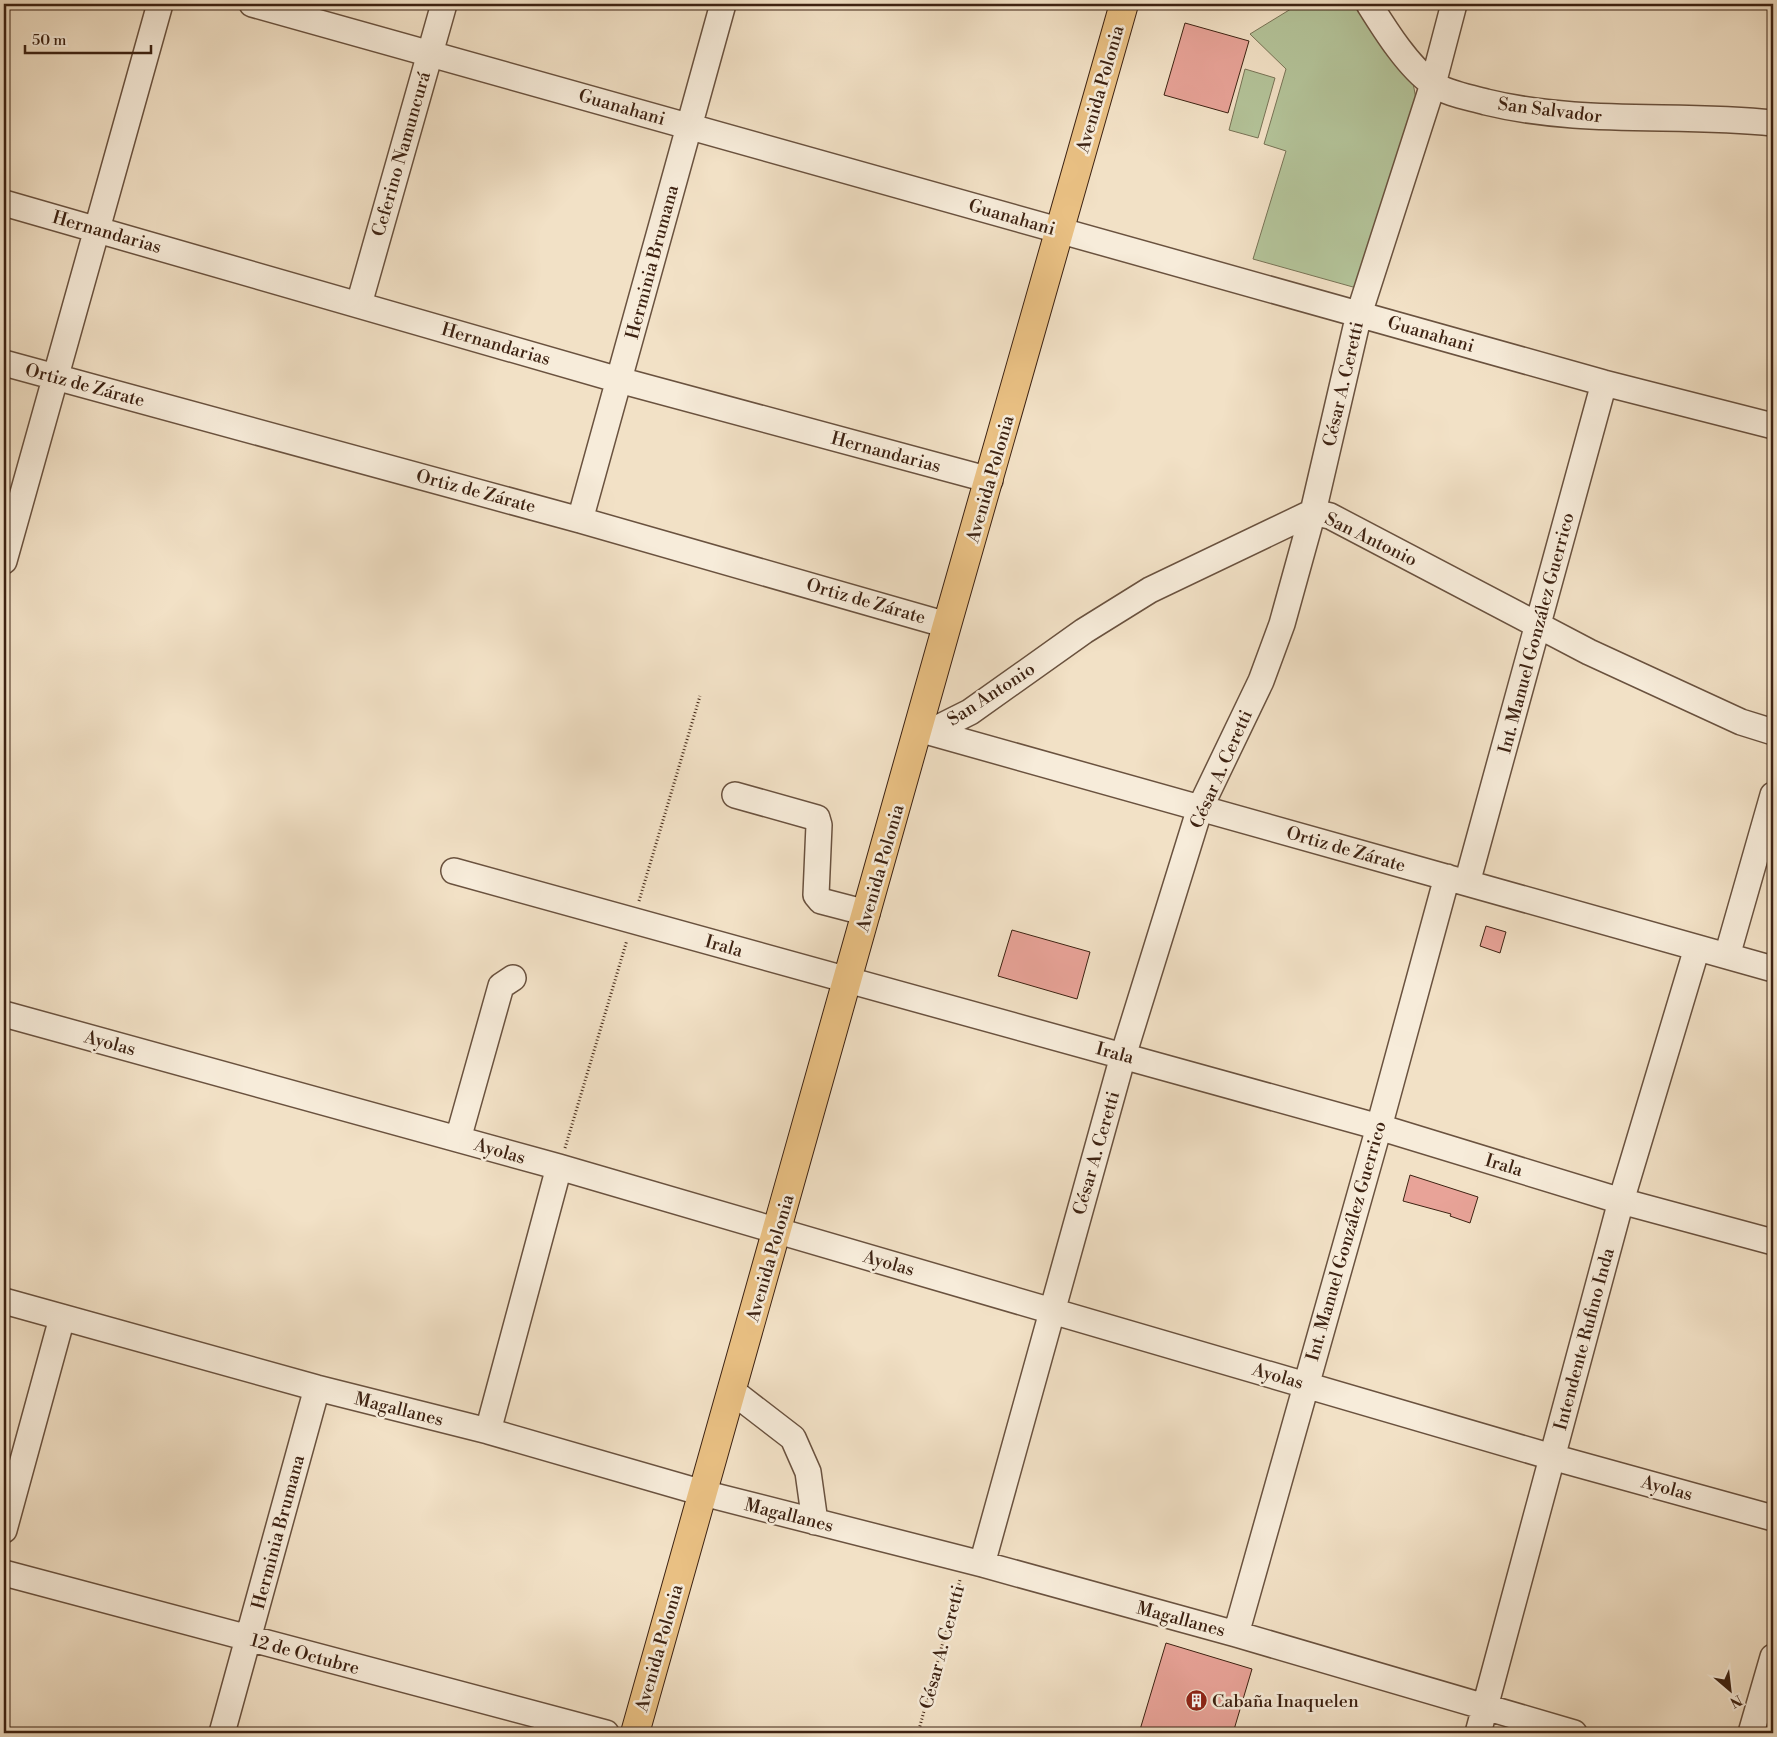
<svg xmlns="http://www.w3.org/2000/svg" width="1777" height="1737" font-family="'Libre Bodoni',serif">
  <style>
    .green { fill: #b4c49a; stroke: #787356 }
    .building { fill: #e8a398; stroke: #3d2212 }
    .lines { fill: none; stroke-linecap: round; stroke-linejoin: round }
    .minor-casing { stroke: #6a523f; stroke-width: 28 }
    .major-casing { stroke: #3d2212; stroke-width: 30 }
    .path { stroke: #3d2212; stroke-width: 3; stroke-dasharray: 1 2.5; stroke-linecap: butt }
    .minor { stroke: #f7ecda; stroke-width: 25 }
    .major { stroke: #e9c083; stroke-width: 28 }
    .labels { text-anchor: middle; stroke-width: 5; stroke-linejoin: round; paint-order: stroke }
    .street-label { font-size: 18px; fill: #3d2212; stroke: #f7ecda }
    .poi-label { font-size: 18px; fill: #3d2212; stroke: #f7ecda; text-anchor: start }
  </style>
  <rect width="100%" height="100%" fill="#f2e1c6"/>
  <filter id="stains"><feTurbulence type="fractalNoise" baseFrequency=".004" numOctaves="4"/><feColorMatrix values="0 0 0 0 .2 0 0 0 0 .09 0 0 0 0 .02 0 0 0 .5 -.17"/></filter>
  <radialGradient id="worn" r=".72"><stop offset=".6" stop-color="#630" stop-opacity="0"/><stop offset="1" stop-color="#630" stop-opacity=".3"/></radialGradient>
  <!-- green -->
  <path class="green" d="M1299 4H1359L1413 83 1416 99 1356 286 1353 287 1253 259 1286 151 1264 144 1286 69 1250 34Z
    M1245 69 1275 78 1258 138 1229 130Z"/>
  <!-- building -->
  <path class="building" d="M1185 23 1249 41 1228 113 1164 95Z
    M1486 926 1506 932 1500 953 1480 946Z
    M1012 930 1090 952 1077 999 998 976Z
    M1410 1175 1478 1197 1470 1223 1450 1216 1451 1214 1403 1201Z
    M1166 1643 1252 1669 1233 1733H1139Z"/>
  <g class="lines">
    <defs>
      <path id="minor" d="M252 4 1604 383 1773 426
        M1369 4C1384 28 1408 67 1433 84 1448 94 1469 97 1486 102 1580 125 1678 113 1773 123
        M4 203 619 380 990 480
        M359 304 444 4
        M4 363 580 520 947 625
        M580 520 723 4
        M4 561 160 4
        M922 730 1773 969
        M930 732 970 712 1084 631 1150 590 1313 512 1330 516 1589 652 1741 722 1773 732
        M735 795 817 818 819 825 816 895 821 901 867 913
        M454 871 1379 1127 1621 1201 1773 1242
        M1467 883 1604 383
        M1727 956 1773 795
        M4 1014 559 1167 1552 1457 1773 1518
        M458 1139 501 986 513 978
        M4 1301 317 1388 488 1431 703 1493 982 1564 1236 1634 1574 1733
        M732 1391 793 1438 808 1472 815 1522
        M488 1431 559 1167
        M4 1530 62 1318
        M982 1564 1123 1056 1200 808 1261 681 1282 624 1313 512 1359 314 1433 84 1454 4
        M4 1573 606 1733
        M1236 1634 1379 1127 1447 877
        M222 1733 317 1388
        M1478 1733 1621 1201 1697 948
        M1751 1733 1773 1657"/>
      <path id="major" d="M635 1733 947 625 1124 4"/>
    </defs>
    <!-- minor casing -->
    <use href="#minor" class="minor-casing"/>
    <!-- major casing -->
    <use href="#major" class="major-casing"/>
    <!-- path -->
    <path class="path" d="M639 901 700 696
      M565 1148 627 940
      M918 1733 960 1580"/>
    <!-- minor -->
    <use href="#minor" class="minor"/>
    <!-- major -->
    <use href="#major" class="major"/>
  </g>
  <!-- icons -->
  <defs>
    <symbol id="building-disc" viewBox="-11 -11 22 22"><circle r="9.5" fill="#8f2418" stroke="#f7ecda"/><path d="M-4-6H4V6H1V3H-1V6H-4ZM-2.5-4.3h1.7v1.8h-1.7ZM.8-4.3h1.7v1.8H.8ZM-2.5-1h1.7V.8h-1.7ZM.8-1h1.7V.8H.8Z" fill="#fff"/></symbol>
  </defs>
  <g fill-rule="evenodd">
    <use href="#building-disc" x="1184" y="1688" width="25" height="25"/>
  </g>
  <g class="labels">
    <!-- street labels -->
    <g class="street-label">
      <text transform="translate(1100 89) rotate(-74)" y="6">Avenida Polonia</text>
      <text transform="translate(622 107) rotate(16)" y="6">Guanahani</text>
      <text transform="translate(1550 110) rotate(7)" y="6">San Salvador</text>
      <text transform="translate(401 154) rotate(-74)" y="6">Ceferino Namuncurá</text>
      <text transform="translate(1012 217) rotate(16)" y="6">Guanahani</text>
      <text transform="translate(107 232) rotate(16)" y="6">Hernandarias</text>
      <text transform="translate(652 262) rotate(-75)" y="6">Herminia Brumana</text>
      <text transform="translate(1431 334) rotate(16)" y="6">Guanahani</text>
      <text transform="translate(496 344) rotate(16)" y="6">Hernandarias</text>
      <text transform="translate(1343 384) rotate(-77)" y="6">César A. Ceretti</text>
      <text transform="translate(85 385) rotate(15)" y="6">Ortiz de Zárate</text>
      <text transform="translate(886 452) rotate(15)" y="6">Hernandarias</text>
      <text transform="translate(990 479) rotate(-74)" y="6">Avenida Polonia</text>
      <text transform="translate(476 491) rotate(15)" y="6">Ortiz de Zárate</text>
      <text transform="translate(1371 539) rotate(26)" y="6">San Antonio</text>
      <text transform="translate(866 601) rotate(16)" y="6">Ortiz de Zárate</text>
      <text transform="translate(1536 633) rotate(-75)" y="6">Int. Manuel González Guerrico</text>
      <text transform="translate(991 694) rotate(-33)" y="6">San Antonio</text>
      <text transform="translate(1221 769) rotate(-66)" y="6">César A. Ceretti</text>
      <text transform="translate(1346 849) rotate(16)" y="6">Ortiz de Zárate</text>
      <text transform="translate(880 868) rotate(-74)" y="6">Avenida Polonia</text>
      <text transform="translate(724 946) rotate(16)" y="6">Irala</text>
      <text transform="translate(110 1043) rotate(15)" y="6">Ayolas</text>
      <text transform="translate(1115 1053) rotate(15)" y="6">Irala</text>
      <text transform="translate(500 1151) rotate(16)" y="6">Ayolas</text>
      <text transform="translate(1096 1153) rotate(-74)" y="6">César A. Ceretti</text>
      <text transform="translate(1504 1165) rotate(17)" y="6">Irala</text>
      <text transform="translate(1346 1241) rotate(-74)" y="6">Int. Manuel González Guerrico</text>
      <text transform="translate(770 1258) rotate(-74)" y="6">Avenida Polonia</text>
      <text transform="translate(889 1263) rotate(16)" y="6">Ayolas</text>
      <text transform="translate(1584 1339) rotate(-75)" y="6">Intendente Rufino Inda</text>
      <text transform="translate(1278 1376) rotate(16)" y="6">Ayolas</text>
      <text transform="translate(399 1409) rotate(14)" y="6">Magallanes</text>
      <text transform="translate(1667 1488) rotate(15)" y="6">Ayolas</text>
      <text transform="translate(789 1515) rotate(14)" y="6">Magallanes</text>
      <text transform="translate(278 1532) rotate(-75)" y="6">Herminia Brumana</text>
      <text transform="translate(1181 1619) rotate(15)" y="6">Magallanes</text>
      <text transform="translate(942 1647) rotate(-75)" y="6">César A. Ceretti</text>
      <text transform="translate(659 1648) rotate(-74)" y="6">Avenida Polonia</text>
      <text transform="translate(305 1654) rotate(15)" y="6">12 de Octubre</text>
    </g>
    <!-- poi labels -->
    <g class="poi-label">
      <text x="1212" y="1707">Cabaña Inaquelen</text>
    </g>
  </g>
  <!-- margin -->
  <rect width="1777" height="1737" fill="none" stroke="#f2e1c6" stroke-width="20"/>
  <rect x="5" y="5" width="1767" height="1727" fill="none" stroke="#3d2212" stroke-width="2.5"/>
  <rect x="10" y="10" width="1757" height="1717" fill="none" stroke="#3d2212"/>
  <!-- north arrow -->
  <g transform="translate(1730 1690) rotate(152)" stroke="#f7ecda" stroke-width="4" paint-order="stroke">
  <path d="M0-4L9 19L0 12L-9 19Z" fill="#3d2212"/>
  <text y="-8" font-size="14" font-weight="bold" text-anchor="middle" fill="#3d2212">N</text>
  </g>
  <!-- scale -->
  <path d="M25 45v8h126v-8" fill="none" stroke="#3d2212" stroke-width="2.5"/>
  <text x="32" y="45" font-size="15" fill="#3d2212" stroke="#f7ecda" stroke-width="4" paint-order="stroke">50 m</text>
  <rect width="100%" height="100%" filter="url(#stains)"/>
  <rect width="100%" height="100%" fill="url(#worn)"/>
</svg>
